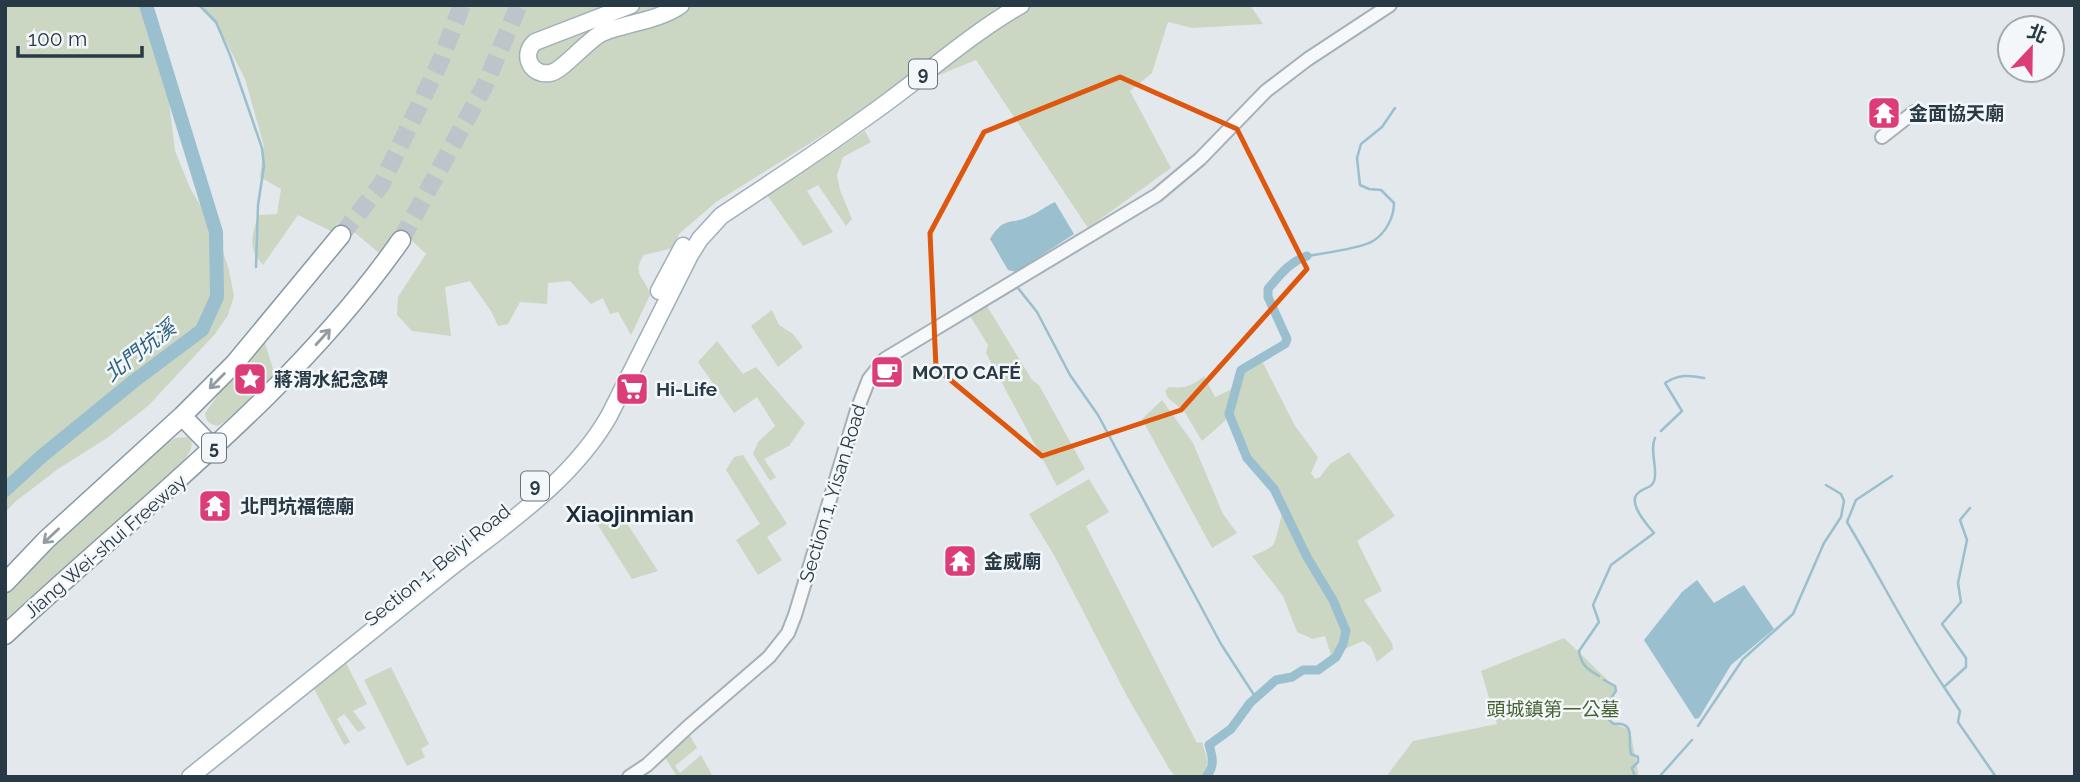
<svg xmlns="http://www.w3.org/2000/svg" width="2080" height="782" font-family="Raleway,'Noto Sans TC',sans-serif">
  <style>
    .green { fill: #ccd7c3 }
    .water { fill: #9abfcf }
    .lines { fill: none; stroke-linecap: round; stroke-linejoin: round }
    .stream { stroke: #9abfcf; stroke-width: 2.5 }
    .canal { stroke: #9abfcf; stroke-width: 9 }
    .river { stroke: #9abfcf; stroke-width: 14 }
    .highway-tunnel { stroke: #bdc5cb; stroke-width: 18; stroke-dasharray: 18 9; stroke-linecap: butt }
    .minor-casing { stroke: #a6b0b7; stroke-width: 16 }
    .major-casing { stroke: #a0b0b9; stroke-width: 19 }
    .highway-casing { stroke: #8899a4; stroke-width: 21 }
    .minor { stroke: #f6f8fa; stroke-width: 12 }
    .major { stroke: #fff; stroke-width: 16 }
    .highway { stroke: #fff; stroke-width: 18 }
    .oneway { stroke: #949ca2 }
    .marked { fill: none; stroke: #de570f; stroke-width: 5; stroke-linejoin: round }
    .labels { text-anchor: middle; stroke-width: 5; stroke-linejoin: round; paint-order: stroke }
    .shield { fill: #f3f7f9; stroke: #65737c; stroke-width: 2 }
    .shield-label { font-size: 18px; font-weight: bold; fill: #283a46 }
    .poi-label { font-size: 19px; font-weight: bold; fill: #283a46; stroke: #f3f7f9; text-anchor: start }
    .street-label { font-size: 19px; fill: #283a46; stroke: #f3f7f9 }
    .park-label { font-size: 19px; fill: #476334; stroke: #f3f7f9 }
    .water-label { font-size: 21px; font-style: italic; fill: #2e637f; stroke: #f3f7f9 }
    .quarter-label { font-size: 23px; font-weight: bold; fill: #1a2a37; stroke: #f3f7f9 }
  </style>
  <rect width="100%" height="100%" fill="#e2e8ec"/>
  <!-- green -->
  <path class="green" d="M5 5H150L162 44 175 151 190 188 217 233 229 270 234 296 228 315 215 334 148 406 107 438 58 469 16 501 5 512Z
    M198 5H1250L1263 24 1192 28 1168 22 1152 73 1130 91 1171 168 1088 228 976 60 882 98 716 202 679 234 673 248 644 255C630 275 647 278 650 295L631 335 618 312 610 314 603 298 591 304 570 281 548 283 547 304 520 302 508 324 498 326 491 311 470 281 445 287 451 336 412 331 397 315 398 297 426 254 400 229 379 253 354 232 359 227 344 217 331 231 298 215 263 265C247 248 252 236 258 215L277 214 281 189 260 177 264 146 245 79 219 28Z
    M865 131 871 142 843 157 837 175 840 190 852 219 846 226 818 185 807 191 833 232 803 246 767 195Z
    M987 306 1032 380 1039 385 1085 469 1057 486 986 353 988 345 970 316Z
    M772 310 779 325 793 334 803 347 778 367 751 326Z
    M717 341 743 374 756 367 805 423 789 446 764 459 776 477 770 481 753 454 758 442 775 426 757 397 734 413 698 362Z
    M265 343 275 375 236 414 218 426C210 424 206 422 205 413L227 383Z
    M1261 359 1295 426 1318 457 1311 473 1315 479 1320 477 1330 464 1349 452 1395 516 1357 541 1382 591 1364 600 1392 643 1393 649 1377 662 1371 647 1363 641 1331 655 1325 636 1313 639 1297 632 1283 596 1252 556C1259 553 1268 550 1273 545 1277 540 1281 515 1284 507L1273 485 1249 456 1234 418 1227 419 1202 441 1184 411 1168 398 1165 391 1169 387C1183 389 1193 386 1204 376L1215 397 1239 386 1246 370Z
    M1162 400 1193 443 1223 514 1237 533 1212 548 1142 419Z
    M187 437 192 442 191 449 185 460 147 496 42 589 5 625V591L73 526 164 444 176 438Z
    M743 455 787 524 767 537 782 560 758 575 736 540 760 524 726 470 734 457Z
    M1089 479 1109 512 1086 526 1197 743 1202 742 1208 762 1206 766 1213 777H1176L1170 770 1128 698 1055 557 1029 514Z
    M617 508 658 571 632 579 594 519Z
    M1564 638 1616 688 1609 722 1630 730 1639 777H1386L1413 741 1497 724 1481 671Z
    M345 661 367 704 353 711 366 728 358 732 344 714 337 719 350 742 344 745 313 687Z
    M391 667 429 744 421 749 425 757 407 766 364 680Z
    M689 734 697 748 675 766 680 773 701 755 713 777H677L665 757Z"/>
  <!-- water -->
  <path class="water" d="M1055 202 1074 234 1016 272 1008 270 990 239C1005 215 1010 226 1030 216 1039 212 1046 206 1055 202Z
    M1697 580 1714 603 1744 585 1774 629 1731 665 1699 718 1695 719 1644 640 1682 592Z"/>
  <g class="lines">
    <!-- stream -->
    <path class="stream" d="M199 5 216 22 230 55 262 148 264 166 258 205 256 267
      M1307 256C1324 253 1360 249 1373 241 1386 233 1394 217 1394 203L1381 190 1369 189 1360 185 1357 158 1361 144 1382 127 1395 108
      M1018 288 1037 312 1070 375 1098 415 1221 644 1256 698
      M1661 431 1682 411 1665 383C1679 374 1689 375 1704 378
      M1892 476 1856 500 1847 522C1880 577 1908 634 1944 687
      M1970 508 1960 520 1967 540 1958 583 1961 602 1942 624 1966 658V667L1944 687 1960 711 1958 722 1996 777
      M1599 676C1587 669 1581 665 1579 651L1599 622 1593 605 1611 565 1654 533C1648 526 1628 504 1637 494 1644 486 1654 490 1655 476 1656 463 1650 449 1655 438
      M1604 680 1615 686 1616 691C1608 700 1607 709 1609 720L1614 724C1637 722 1627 740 1631 754L1638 757V762L1632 768 1635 777
      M1698 726 1743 659 1793 614 1824 543 1841 517 1844 501 1841 494 1826 485
      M1659 777 1692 740"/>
    <!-- canal -->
    <path class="canal" d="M1206 777C1215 766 1213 758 1209 745L1231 729 1250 703 1276 680 1292 677 1303 670H1318L1336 657 1343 644 1346 631 1333 600 1307 557 1274 489 1247 458 1229 414 1241 370 1285 344 1287 339 1268 297V289C1280 275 1289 262 1307 256"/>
    <!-- river -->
    <path class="river" d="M5 490 42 456 134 381 202 330 217 297 216 232 146 5"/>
    <!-- highway-tunnel -->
    <path class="highway-tunnel" d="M341 235 381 185 440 62 462 5
      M401 240 484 87 519 5"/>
    <defs>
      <path id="minor" d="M1882 137 1914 112
        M629 777 647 765 690 725 769 657 788 633 795 615 857 410 869 379 885 359 1157 195 1200 159 1266 91 1308 59 1390 5"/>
      <path id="major" d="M631 5 535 42C521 54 530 76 550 73 561 72 586 42 600 34 609 29 621 27 631 24 648 20 667 15 681 5
        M659 291 683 246
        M190 777C273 710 356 643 440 576 500 528 570 484 609 416L690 255 700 239 721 216C778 178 835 141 890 100 933 68 974 32 1021 5"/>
      <path id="highway" d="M182 416 214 449
        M5 583 46 540 182 416 235 363 341 235
        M5 635C141 507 293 394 401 240"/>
    </defs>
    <!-- minor casing -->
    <use href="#minor" class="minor-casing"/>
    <!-- major casing -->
    <use href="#major" class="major-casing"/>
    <!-- highway casing -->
    <use href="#highway" class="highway-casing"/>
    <!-- minor -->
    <use href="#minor" class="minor"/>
    <!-- major -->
    <use href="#major" class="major"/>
    <!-- highway -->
    <use href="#highway" class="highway"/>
  </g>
  <!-- one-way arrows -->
  <defs><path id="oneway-shaft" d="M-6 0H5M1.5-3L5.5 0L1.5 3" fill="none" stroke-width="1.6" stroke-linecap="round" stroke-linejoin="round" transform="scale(1.75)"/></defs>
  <g class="oneway">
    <use href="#oneway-shaft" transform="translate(323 337) rotate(-48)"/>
    <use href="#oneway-shaft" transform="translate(217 381) rotate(135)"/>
    <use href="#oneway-shaft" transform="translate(51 536) rotate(137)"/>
  </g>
  <!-- marked area -->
  <path class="marked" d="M1120 77 1237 129 1307 269 1181 410 1042 456 936 368 930 233 984 132Z"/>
  <!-- icons -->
  <defs>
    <symbol id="temple-square" viewBox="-11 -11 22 22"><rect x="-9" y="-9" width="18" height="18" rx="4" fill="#dc3c77" stroke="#f3f7f9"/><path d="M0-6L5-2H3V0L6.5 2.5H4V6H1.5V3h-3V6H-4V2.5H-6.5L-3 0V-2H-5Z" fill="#fff"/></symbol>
    <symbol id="cafe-square" viewBox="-11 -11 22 22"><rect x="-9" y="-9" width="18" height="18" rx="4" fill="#dc3c77" stroke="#f3f7f9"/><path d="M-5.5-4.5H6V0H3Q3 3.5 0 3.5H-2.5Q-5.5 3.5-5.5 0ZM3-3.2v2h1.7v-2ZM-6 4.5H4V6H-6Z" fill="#fff"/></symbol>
    <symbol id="sight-square" viewBox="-11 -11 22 22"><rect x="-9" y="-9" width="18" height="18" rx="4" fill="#dc3c77" stroke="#f3f7f9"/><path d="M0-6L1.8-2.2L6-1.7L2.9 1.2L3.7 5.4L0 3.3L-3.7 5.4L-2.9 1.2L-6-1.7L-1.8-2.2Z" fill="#fff"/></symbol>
    <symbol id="supermarket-square" viewBox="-11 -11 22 22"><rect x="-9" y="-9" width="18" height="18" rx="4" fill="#dc3c77" stroke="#f3f7f9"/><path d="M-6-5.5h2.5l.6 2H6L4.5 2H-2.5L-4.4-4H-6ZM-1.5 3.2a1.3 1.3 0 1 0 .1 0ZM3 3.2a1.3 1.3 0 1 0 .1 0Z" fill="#fff"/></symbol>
  </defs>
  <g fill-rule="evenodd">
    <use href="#temple-square" x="1865" y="94" width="38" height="38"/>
    <use href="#cafe-square" x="868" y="353" width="38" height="38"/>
    <use href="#sight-square" x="231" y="360" width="38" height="38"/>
    <use href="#supermarket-square" x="613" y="370" width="38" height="38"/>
    <use href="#temple-square" x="196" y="487" width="38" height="38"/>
    <use href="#temple-square" x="941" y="542" width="38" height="38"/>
  </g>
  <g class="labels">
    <!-- shield labels -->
    <g class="shield">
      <rect x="909" y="59.5" width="28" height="29" rx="5"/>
      <rect x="202" y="433.5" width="24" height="29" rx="5"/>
      <rect x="521" y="471.5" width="28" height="29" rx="5"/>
    </g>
    <g class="shield-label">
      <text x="923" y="80">9</text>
      <text x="214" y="454">5</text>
      <text x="535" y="492">9</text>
    </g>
    <!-- poi labels -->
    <g class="poi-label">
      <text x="1909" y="120">金面協天廟</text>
      <text x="912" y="379">MOTO CAFÉ</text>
      <text x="274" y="386">蔣渭水紀念碑</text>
      <text x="656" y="396">Hi-Life</text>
      <text x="240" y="513">北門坑福德廟</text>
      <text x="984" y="568">金威廟</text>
    </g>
    <!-- street labels -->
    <g class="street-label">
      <text transform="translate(832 493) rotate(-73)" y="7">Section 1, Yisan Road</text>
      <text transform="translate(105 546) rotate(-41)" y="7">Jiang Wei-shui Freeway</text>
      <text transform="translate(437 565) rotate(-39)" y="7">Section 1, Beiyi Road</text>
    </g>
    <!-- park labels -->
    <g class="park-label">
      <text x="1553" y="716">頭城鎮第一公墓</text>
    </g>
    <!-- water labels -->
    <g class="water-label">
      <text transform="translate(140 351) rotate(-38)" y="7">北門坑溪</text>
    </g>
    <!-- quarter labels -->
    <g class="quarter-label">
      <text x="630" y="522">Xiaojinmian</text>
    </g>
  </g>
  <!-- border -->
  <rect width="2080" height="782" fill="none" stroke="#283a46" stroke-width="14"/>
  <!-- north arrow -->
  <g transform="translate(2031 49) rotate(22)"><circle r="33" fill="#f3f7f9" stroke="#a2abb1" stroke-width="2"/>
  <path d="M0-5L12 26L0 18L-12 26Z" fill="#dc3c77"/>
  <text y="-10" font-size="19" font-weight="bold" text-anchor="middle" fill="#283a46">北</text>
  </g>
  <!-- scale -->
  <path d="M18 46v10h124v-10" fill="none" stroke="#283a46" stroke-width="3.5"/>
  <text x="28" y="46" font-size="21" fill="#283a46" stroke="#f3f7f9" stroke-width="5" paint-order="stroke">100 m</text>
</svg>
